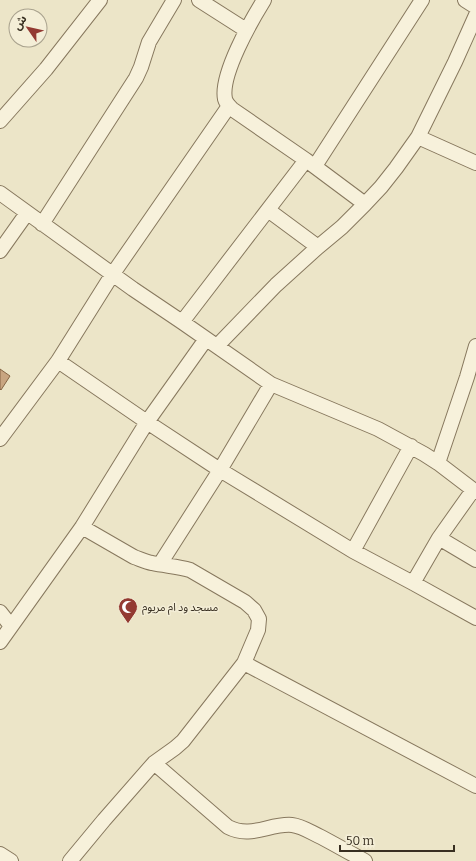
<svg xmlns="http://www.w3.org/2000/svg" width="476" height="861" font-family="Bitter,'Noto Sans Arabic',serif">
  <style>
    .building { fill: #c8a581; stroke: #856545 }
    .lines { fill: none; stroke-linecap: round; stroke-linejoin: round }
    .minor-casing { stroke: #87785e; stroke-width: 16 }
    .minor { stroke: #f7f1db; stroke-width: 14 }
    .labels { text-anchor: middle; stroke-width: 3; stroke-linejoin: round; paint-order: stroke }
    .poi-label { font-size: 11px; fill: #382f21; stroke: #f4eed7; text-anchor: start }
  </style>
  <rect width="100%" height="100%" fill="#ece5c8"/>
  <!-- building -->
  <path class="building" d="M0 369 10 376 1 390 0 389Z"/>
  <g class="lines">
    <defs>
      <path id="minor" d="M199 0 246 30
        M264 0C251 21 220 75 225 99 226 103 229 106 232 109L306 160 365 204
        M465 0 476 7
        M0 121 46 69 100 0
        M418 137 476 163
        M315 166 422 0
        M0 193 133 289 182 322 271 384 378 429 424 454 438 463 476 492
        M268 210 318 247
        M42 224 136 78 141 67 149 42 174 0
        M0 251 27 213
        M182 322 306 160
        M217 346 276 285 318 247 342 227 365 204 381 187 396 168 418 137 455 62 476 15
        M58 361 147 422 220 470 353 551 413 583 476 618
        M0 439 58 361 112 275 229 106
        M438 463 467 377 476 346
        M439 538 476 560
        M353 551 411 446
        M160 564 220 470 271 384
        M413 583 439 538 473 490
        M0 612 11 626
        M0 642 82 527 147 422 206 339
        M244 663 476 786
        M154 763 228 827C251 839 270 823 292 825 302 826 312 833 321 837 336 845 350 853 365 861
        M0 854 11 861
        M70 861 104 820 154 763 175 748 183 741 244 663 258 630 259 619 254 610 245 602 190 570C177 566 165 566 152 563 146 562 140 559 134 557L82 527"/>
    </defs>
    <!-- minor casing -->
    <use href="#minor" class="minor-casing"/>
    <!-- minor -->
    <use href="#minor" class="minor"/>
  </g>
  <!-- icons -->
  <defs>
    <symbol id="mosque-pin" viewBox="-11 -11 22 30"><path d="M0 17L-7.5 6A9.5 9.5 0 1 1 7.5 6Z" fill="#933a32" stroke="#f4eed7"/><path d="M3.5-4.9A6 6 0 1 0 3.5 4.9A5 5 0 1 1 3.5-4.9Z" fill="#fff"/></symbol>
  </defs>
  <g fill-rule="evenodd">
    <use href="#mosque-pin" x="117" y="596" width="22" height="30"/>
  </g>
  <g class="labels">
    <!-- poi labels -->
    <g class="poi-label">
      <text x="142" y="611">مسجد ود ام مريوم</text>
    </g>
  </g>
  <!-- north arrow -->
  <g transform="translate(28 28) rotate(304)"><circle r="19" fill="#f4eed7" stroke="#a9a28e"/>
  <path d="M0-3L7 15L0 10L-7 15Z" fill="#933a32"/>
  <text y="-6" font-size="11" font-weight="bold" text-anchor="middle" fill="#382f21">ش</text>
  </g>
  <!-- scale -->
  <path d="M340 845v6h114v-6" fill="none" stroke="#382f21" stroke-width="2"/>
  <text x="346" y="845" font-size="12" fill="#382f21" stroke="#f4eed7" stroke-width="3" paint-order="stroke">50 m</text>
</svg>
